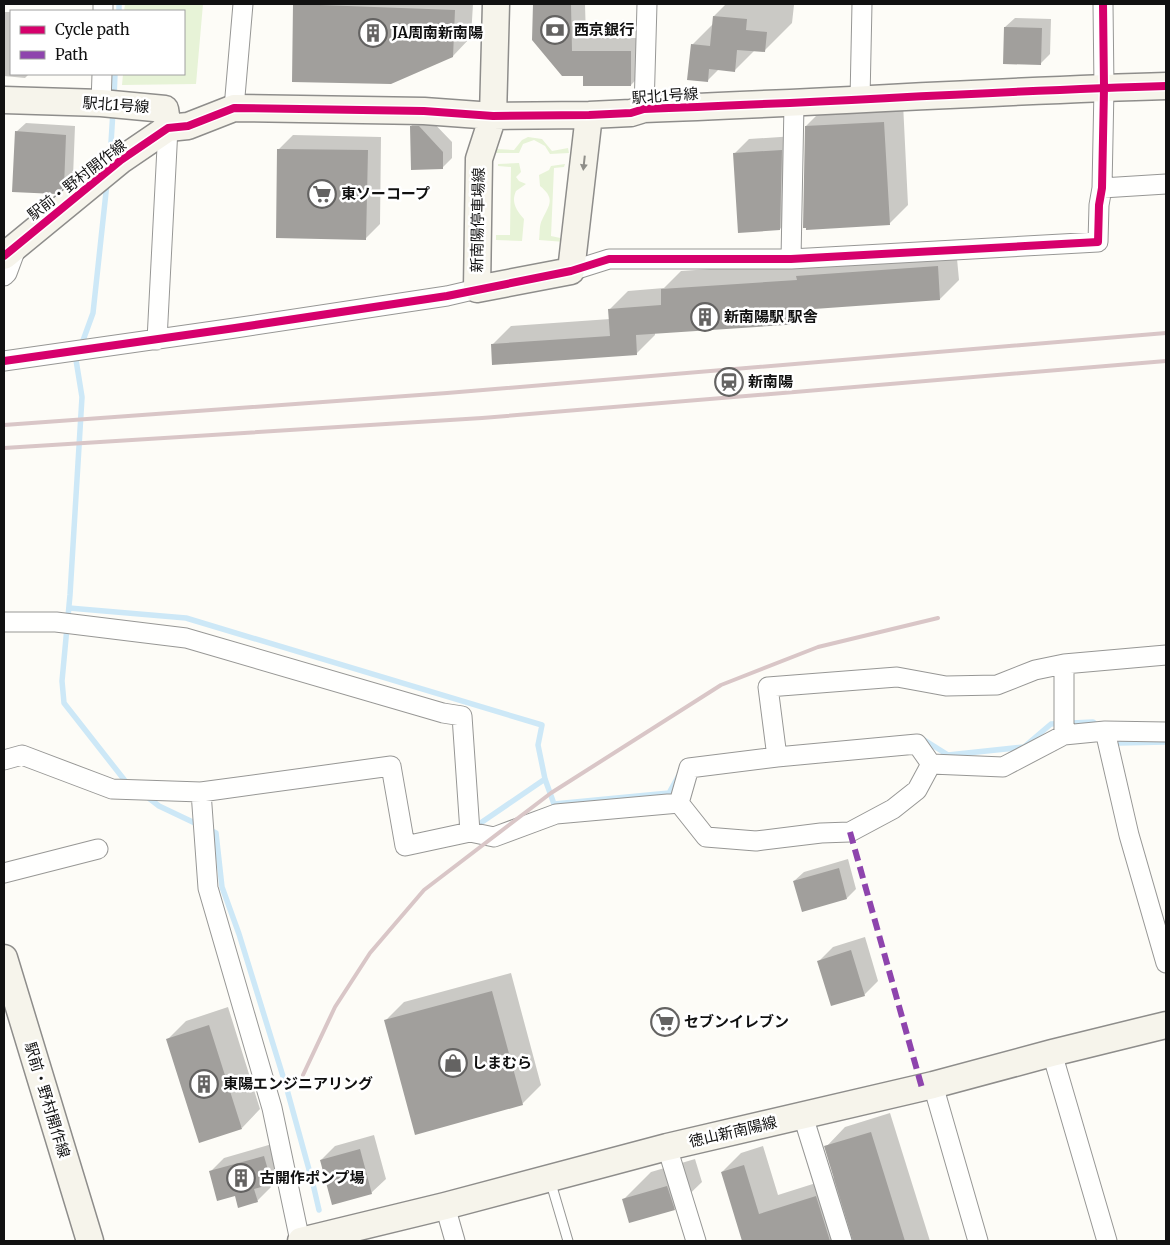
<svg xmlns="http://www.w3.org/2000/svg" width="1170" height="1245" font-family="Merriweather,'Noto Sans JP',serif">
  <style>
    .green { fill: #e7f3d7 }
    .shadow { fill: #0003 }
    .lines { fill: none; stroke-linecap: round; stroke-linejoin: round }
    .stream { stroke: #cde8f7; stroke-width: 5.5 }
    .building { fill: #a19f9c }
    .lane-casing { stroke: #979795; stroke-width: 11 }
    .street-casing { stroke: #979795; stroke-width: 21 }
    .secondary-casing { stroke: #8e8d8b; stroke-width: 29 }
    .lane { stroke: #fffffe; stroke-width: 9 }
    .street { stroke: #fffffe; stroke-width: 19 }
    .secondary { stroke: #f6f4eb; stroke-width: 26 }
    .rail { stroke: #d9c6c7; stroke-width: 4 }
    .quiet { stroke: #8e44ad; stroke-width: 6; stroke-dasharray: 12 6; stroke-linecap: butt }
    .cycleway-casing { stroke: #fff; stroke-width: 11 }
    .cycleway { stroke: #d6006c; stroke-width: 8 }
    .oneway { fill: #8f8e89 }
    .labels { text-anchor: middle; stroke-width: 5; stroke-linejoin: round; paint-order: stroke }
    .poi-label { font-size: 15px; font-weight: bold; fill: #111; stroke: #fff; text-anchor: start }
    .street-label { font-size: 15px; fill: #111; stroke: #fff }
  </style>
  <rect width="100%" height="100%" fill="#fdfcf7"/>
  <!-- green -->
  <path class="green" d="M125 4H203L196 84 122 85 123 74H184V11H124Z
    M528 137 542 139 552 151 568 148 569 153 550 154 545 146 534 140 523 144 519 153H496V149L514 150 522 140Z
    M519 163 521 172 516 177 519 181 526 184 516 191C511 202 516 210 524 219L522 241 496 240V235H510L511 167 498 166V164Z
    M565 164 564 167 554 168 551 236 565 239V242L539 240C540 234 539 225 542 220 549 205 556 199 540 186L539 175 549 170 551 166Z"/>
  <!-- shadow -->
  <path class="shadow" d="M294 4H473L471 37 453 56Z
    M534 4H585L586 38H645V70L631 85 584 75Z
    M726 4 794 5 792 23 764 51 755 50 735 70 719 69 707 81 692 45 713 24 714 16Z
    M4 12H11V74H29L25 78 4 76Z
    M1015 18 1051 19 1050 54 1040 64 1005 27Z
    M903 103 908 205 889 224 806 126 825 107Z
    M421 117H428L452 142V158L443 167 411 126Z
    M26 123 75 126 73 177 63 186 16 132Z
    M293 135 381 137 380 224 366 238 278 150Z
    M795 136 794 214 780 229 735 153 749 139Z
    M956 248 959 280 940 299 816 307 800 323 655 333V335L636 354 492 345 511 326 610 319V309L628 291 664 288 681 271 812 262Z
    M848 859 856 889 847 898 794 881 804 872Z
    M865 937 878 981 864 995 819 961 833 947Z
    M511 973 541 1085 522 1104 385 1021 404 1002Z
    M228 1007 260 1109 242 1128 167 1040 186 1021Z
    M890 1113 930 1241H743L722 1172 741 1153 763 1146 778 1195 835 1177 826 1147 845 1127Z
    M374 1135 386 1179 371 1193 321 1160 335 1146Z
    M279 1142 286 1169 270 1184 271 1187 257 1201 236 1194 210 1172 224 1158Z
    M695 1159 702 1182 674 1209 624 1199 651 1172Z"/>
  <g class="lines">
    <!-- stream -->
    <path class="stream" d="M119 11V4
      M114 97 115 74
      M110 159 113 111
      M81 346 93 313 107 183
      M78 355 76 360 82 397 70 595 62 681 64 703 126 782 130 785
      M69 608 186 618 542 725 538 745 545 779 554 804 669 793 679 775
      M921 738 948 755 1024 747 1051 724 1093 722 1098 726
      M1113 738 1119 743 1166 742
      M146 796 159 806 199 825
      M482 822 545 779
      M208 829 216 833 222 887 239 934 286 1086 313 1184 319 1210"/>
  </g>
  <!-- building -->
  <path class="building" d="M293 4 455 10 453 57 391 84 292 82Z
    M533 4H571L572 51H631V86H583V76H562L532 40Z
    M713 16 747 19 746 30 767 32 765 52 737 50 735 72 709 69 708 82 687 80 691 44 710 46Z
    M1004 27 1042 28 1041 65 1003 64Z
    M884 122 890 225 806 230V228H803L805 126Z
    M410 126H419L443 152V169L411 170Z
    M15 131 66 135 64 187 56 194 12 192Z
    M277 149 368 150 366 240 276 238Z
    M782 150 780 230 738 233 733 153Z
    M938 266 940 300 800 310 801 324 636 335 637 355 492 365 491 344 610 336 608 309 661 305V289L797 280 796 276Z
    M839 868 847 899 802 912 793 881Z
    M851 950 865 996 831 1006 817 961Z
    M492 991 523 1105 415 1135 384 1020Z
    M209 1025 242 1129 199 1143 166 1039Z
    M871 1132 905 1241H853L824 1146Z
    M360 1149 372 1194 332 1205 320 1160Z
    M264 1156 272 1184 254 1189 258 1202 238 1208 235 1196 217 1201 209 1171Z
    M744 1165 759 1214 816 1196 830 1241H742L721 1172Z
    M667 1186 675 1210 629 1223 622 1199Z"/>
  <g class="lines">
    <defs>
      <path id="lane" d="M550 1180 568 1241"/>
      <path id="street" d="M103 11V4
        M860 99 862 4
        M101 103 102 74
        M234 108 243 4
        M644 109 647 4
        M1102 188 1166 184
        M791 259 794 104
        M571 271 609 259H791L1098 242 1099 205 1102 188 1104 88 1103 4
        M4 276 7 273 17 246H15
        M157 340 168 128
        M4 361 235 328 447 296 477 289
        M4 622H56L186 638 443 713 462 716 470 832
        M1105 731 1129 835 1166 963
        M1064 735V664
        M777 757 768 687 897 677 946 686 997 685 1035 670 1064 664 1166 655
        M4 760 22 755 112 789 201 792 391 766 405 846 470 832 494 837 556 814 679 803 706 837 756 841 821 833 850 832 893 809 917 790 931 764
        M931 764 1003 767 1064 735 1105 731 1166 732
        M201 792 208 888 272 1108 300 1241
        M679 803 689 768 777 757 917 744 931 764
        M4 873 98 849
        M1052 1053 1107 1241
        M933 1085 978 1241
        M803 1116 842 1241
        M667 1147 696 1241
        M445 1206 455 1241"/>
      <path id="secondary" d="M496 4 493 116 479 159 477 289 571 271 589 115
        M4 100 101 103 165 109 168 128
        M4 256 121 160 168 128 188 126 234 108 424 111 493 116 589 115 631 113 644 109C818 103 992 91 1166 86
        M4 958 90 1241
        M301 1241 445 1206 667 1147 933 1085 1052 1053 1166 1025"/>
    </defs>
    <!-- lane casing -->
    <use href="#lane" class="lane-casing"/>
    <!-- street casing -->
    <use href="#street" class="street-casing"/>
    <!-- secondary casing -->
    <use href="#secondary" class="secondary-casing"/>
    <!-- lane -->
    <use href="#lane" class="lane"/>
    <!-- street -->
    <use href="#street" class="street"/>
    <!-- secondary -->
    <use href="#secondary" class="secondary"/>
    <!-- rail -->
    <path class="rail" d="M4 425 447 393 1166 333
      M4 448 482 418 1166 361
      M303 1075 335 1007 370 953 424 890 551 793 721 685 818 647 938 618"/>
    <!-- quiet -->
    <path class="quiet" d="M850 832 922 1088"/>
    <defs>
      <path id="cycleway" d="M4 256 121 160 168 128 188 126 234 108 424 111 493 116 589 115 631 113 644 109C818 103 992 91 1166 86
        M4 361 235 328 447 296 571 271 609 259H791L1098 242 1099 205 1102 188 1104 88 1103 4"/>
    </defs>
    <!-- cycleway casing -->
    <use href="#cycleway" class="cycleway-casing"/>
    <!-- cycleway -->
    <use href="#cycleway" class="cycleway"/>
  </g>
  <!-- one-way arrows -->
  <defs><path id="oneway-solid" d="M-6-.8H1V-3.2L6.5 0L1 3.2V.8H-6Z" transform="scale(1.25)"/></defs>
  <use class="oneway" href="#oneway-solid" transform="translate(584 163) rotate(96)"/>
  <!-- icons -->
  <defs>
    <symbol id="bank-ring" viewBox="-11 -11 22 22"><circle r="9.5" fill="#fff" stroke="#646362" stroke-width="1.5"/><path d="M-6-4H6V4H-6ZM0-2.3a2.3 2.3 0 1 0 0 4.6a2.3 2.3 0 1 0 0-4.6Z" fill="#646362"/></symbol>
    <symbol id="building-ring" viewBox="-11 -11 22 22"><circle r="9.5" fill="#fff" stroke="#646362" stroke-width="1.5"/><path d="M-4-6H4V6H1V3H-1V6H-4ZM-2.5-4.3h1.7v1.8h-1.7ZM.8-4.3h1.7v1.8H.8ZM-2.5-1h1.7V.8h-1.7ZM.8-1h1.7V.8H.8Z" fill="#646362"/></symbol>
    <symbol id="supermarket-ring" viewBox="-11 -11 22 22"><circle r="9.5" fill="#fff" stroke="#646362" stroke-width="1.5"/><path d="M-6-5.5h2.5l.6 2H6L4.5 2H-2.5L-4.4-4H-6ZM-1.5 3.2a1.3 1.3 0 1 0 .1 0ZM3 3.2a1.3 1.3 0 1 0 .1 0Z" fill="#646362"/></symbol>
    <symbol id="station-ring" viewBox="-11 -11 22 22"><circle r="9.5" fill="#fff" stroke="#646362" stroke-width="1.5"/><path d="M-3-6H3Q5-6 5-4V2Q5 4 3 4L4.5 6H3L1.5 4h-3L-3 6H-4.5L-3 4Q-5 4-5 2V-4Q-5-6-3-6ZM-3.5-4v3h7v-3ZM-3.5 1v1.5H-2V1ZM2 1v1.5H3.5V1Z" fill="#646362"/></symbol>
    <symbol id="shop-ring" viewBox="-11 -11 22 22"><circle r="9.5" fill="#fff" stroke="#646362" stroke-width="1.5"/><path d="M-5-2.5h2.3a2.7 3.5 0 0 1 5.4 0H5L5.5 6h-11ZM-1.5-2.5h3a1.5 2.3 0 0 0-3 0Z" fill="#646362"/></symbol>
  </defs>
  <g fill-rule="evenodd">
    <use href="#bank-ring" x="539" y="14" width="32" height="32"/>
    <use href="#building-ring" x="357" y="17" width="32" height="32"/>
    <use href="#supermarket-ring" x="306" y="178" width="32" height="32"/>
    <use href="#building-ring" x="689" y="301" width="32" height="32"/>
    <use href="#station-ring" x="713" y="366" width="32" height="32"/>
    <use href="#supermarket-ring" x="649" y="1006" width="32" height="32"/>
    <use href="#shop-ring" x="437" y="1047" width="32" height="32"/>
    <use href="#building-ring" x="188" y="1068" width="32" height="32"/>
    <use href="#building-ring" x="225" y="1162" width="32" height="32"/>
  </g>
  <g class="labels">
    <!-- poi labels -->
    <g class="poi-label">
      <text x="574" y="35">西京銀行</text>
      <text x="392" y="38">JA周南新南陽</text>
      <text x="341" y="199">東ソーコープ</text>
      <text x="724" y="322">新南陽駅 駅舎</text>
      <text x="748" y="387">新南陽</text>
      <text x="684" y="1027">セブンイレブン</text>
      <text x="472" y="1068">しまむら</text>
      <text x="223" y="1089">東陽エンジニアリング</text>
      <text x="260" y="1183">古開作ポンプ場</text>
    </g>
    <!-- street labels -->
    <g class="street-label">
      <text transform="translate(665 96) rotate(-4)" y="5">駅北1号線</text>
      <text transform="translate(116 105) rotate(4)" y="5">駅北1号線</text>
      <text transform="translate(77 180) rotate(-38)" y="5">駅前・野村開作線</text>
      <text transform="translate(478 220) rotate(-89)" y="5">新南陽停車場線</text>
      <text transform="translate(47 1100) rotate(73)" y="5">駅前・野村開作線</text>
      <text transform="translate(733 1132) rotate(-13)" y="5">徳山新南陽線</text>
    </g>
  </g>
  <!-- border -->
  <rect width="1170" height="1245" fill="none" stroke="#111111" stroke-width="10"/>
  <!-- legend -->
  <rect x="10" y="10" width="175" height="65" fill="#ffffff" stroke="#a0a0a0"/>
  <rect x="20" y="26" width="25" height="8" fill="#d6006c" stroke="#a0a0a0"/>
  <text x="55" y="35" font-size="15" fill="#111111">Cycle path</text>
  <rect x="20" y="51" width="25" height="8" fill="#8e44ad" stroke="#a0a0a0"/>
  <text x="55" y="60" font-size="15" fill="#111111">Path</text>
</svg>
